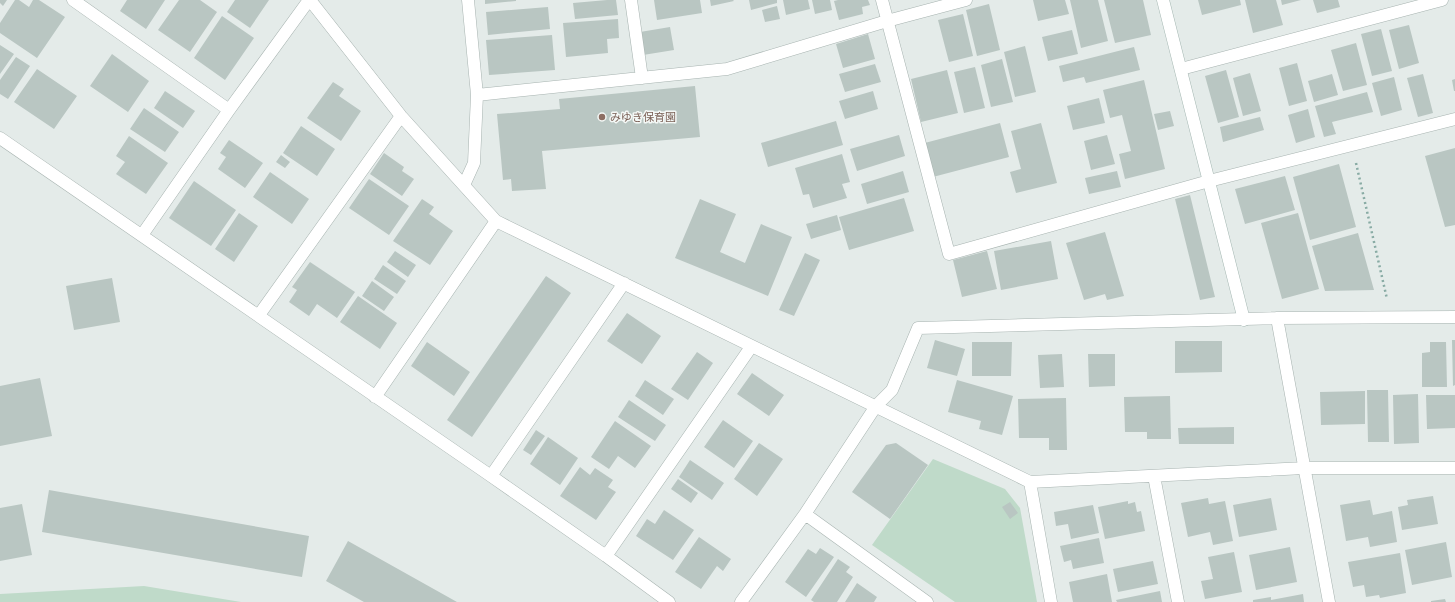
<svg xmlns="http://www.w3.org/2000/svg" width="1455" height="602" font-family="'DM Sans','Noto Sans JP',sans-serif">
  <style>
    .green { fill: #bfdac9 }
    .building { fill: #b9c6c2 }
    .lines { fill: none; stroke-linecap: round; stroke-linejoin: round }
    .street-casing { stroke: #a7b3b0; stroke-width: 13 }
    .secondary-casing { stroke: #a3b6b1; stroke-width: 13 }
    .path { stroke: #88aba4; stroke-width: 2.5; stroke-dasharray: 2 3; stroke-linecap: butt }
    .street { stroke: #fff; stroke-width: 12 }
    .secondary { stroke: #fff; stroke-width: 12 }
    .education-dot { fill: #8d6e63; stroke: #f4f8f6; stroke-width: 1.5 }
    .labels { text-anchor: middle; stroke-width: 3; stroke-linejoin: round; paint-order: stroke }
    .education-label { font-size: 11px; fill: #785e54; stroke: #f4f8f6; text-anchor: start }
  </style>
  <rect width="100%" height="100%" fill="#e4ebe9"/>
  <!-- green -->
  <path class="green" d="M933 459 1005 489 1020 508 1037 602H955L872 545Z
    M144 586 241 602H0V594Z"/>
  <!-- building -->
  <path class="building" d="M0 0H7L3 6 0 3Z
    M15 0H19L29 7 33 0H39L65 17 37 58 0 33V23Z
    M127 0H165L146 29 120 11Z
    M179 0H200L217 12 190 52 158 30Z
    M235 0H269L250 28 227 12Z
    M485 0H516V1L485 4Z
    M607 0H616L618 15 575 19 573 3Z
    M654 0H700L702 13 657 20Z
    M710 0H733L734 1 711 6Z
    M749 0H777V3L751 10Z
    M783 0H808L810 9 786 15Z
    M812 0H830L832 10 815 14Z
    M838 0H868L870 5 862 7 863 14 839 20 834 1Z
    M1033 0H1065L1069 14 1038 21Z
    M1070 0H1098L1108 41 1081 48Z
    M1104 0H1143L1151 35 1115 43Z
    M1198 0H1240L1241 5 1202 15Z
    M1245 0H1276L1283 25 1253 33Z
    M1281 0H1301L1282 5Z
    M1313 0H1338L1340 7 1317 13Z
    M989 4 1000 50 977 56 966 10Z
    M777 6 780 19 765 22 762 10Z
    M548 7 550 29 488 35 486 12Z
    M963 14 973 56 949 62 938 20Z
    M222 16 254 38 225 80 194 58Z
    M618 19 619 38 607 39 608 53 566 57 563 23Z
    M1409 25 1419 63 1399 69 1389 30Z
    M670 27 674 50 643 55 640 32Z
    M1381 29 1392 71 1372 76 1361 34Z
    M1072 30 1078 54 1048 61 1042 37Z
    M868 34 875 59 843 68 836 44Z
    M552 35 555 70 489 75 486 40Z
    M1356 43 1367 85 1343 91 1331 50Z
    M0 45 14 54 0 74Z
    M1025 46 1036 92 1015 97 1004 52Z
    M1134 47 1140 70 1086 83 1084 77 1063 82 1059 66Z
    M112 54 149 81 128 112 90 86Z
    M16 57 30 66 8 99 0 94V80Z
    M1002 59 1013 102 991 107 981 65Z
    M1297 63 1307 101 1289 106 1279 68Z
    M875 64 881 82 845 92 839 74Z
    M975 67 985 108 964 113 954 72Z
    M37 69 77 96 54 129 14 102Z
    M947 70 958 113 921 122 911 79Z
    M1226 70 1239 117 1218 123 1205 76Z
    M1250 73 1261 111 1243 116 1233 78Z
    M1332 74 1338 95 1314 102 1308 81Z
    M1423 74 1433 113 1418 117 1407 78Z
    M1394 77 1402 110 1381 116 1372 83Z
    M1455 79V91H1454L1452 80Z
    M1144 80 1165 169 1125 179 1119 154 1131 151 1122 115 1110 118 1103 90Z
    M333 82 344 89 339 96 361 111 341 141 307 118Z
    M695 86 700 137 542 151 546 189 512 191 511 179 503 180 497 114 560 109 559 99Z
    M165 91 195 111 183 128 154 108Z
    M873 91 878 109 845 119 839 101Z
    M1367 92 1373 112 1332 122 1336 134 1324 137 1315 106Z
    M1099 98 1105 123 1073 130 1067 106Z
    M144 108 179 132 165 152 130 129Z
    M1308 109 1315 137 1296 143 1288 115Z
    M1170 111 1174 126 1158 130 1154 114Z
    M1260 117 1264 130 1223 142 1220 127Z
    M836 121 843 145 768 167 761 143Z
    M1000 123 1009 157 929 178 921 144Z
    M1041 123 1057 183 1016 193 1010 172 1021 169 1011 131Z
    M301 126 335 149 317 176 283 153Z
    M899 135 905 156 857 171 850 149Z
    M1107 135 1115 164 1091 170 1084 141Z
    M129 136 168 163 146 194 116 174 125 162 116 156Z
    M229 140 263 163 245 188 218 169 226 157 220 153Z
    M1455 148V225L1445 227 1425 156Z
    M384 153 404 167 402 171 414 179 402 196 370 174Z
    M842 154 850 182 842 184 847 198 813 208 809 194 803 195 795 168Z
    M281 155 290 162 285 168 276 162Z
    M1339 164 1356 227 1310 240 1293 177Z
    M903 171 909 192 867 204 861 184Z
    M1117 171 1121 187 1089 194 1085 178Z
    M270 172 309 199 292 224 253 197Z
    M1285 176 1295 210 1245 224 1235 189Z
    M369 179 409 206 389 235 349 208Z
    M194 181 236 210 211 246 169 218Z
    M1190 195 1215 297 1200 300 1175 199Z
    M904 198 914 231 849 250 839 217Z
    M422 199 434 207 429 214 453 231 430 265 393 241Z
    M700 199 736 214 720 252 745 263 761 224 792 237 768 296 675 258Z
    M239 213 258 226 234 262 215 249Z
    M1298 213 1319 289 1282 299 1261 223Z
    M837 215 841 230 811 239 806 224Z
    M1105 232 1124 296 1107 300 1105 294 1084 300 1066 243Z
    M1358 233 1374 290 1325 291 1312 246Z
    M1051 241 1058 279 1001 290 994 251Z
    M395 251 416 265 408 277 387 262Z
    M987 251 997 289 962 297 953 260Z
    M805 253 820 260 794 316 779 310Z
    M310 262 355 292 337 318 317 304 309 316 289 302 297 290 292 287Z
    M383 265 406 281 397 294 374 279Z
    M546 276 571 293 472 437 447 420Z
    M112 278 120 322 74 330 66 286Z
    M372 281 394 297 384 311 362 296Z
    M358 296 397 323 380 349 340 322Z
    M627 313 661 336 642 364 607 341Z
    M935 340 965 349 957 376 927 368Z
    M1452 340H1455V385L1453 386Z
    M1175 341H1222V372L1175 373Z
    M427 342 470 372 454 396 411 366Z
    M972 342H1012L1011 376H972Z
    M1430 342H1446L1447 387H1422V353L1430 352Z
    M697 352 713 363 688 400 671 389Z
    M1062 354 1064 387 1040 388 1038 355Z
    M1088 354H1115V386L1089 387Z
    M752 373 784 395 769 416 737 394Z
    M40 378 52 436 0 446V386Z
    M645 380 674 399 663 415 635 396Z
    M957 380 1013 396 1002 435 979 429 981 421 948 412Z
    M1367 390H1388L1389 442H1368Z
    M1365 391V424L1321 425 1320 392Z
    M1418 394 1419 443 1394 444 1393 395Z
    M1426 395H1455V428L1427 429Z
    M1170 396 1171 439H1147V432H1125L1124 397Z
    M1066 398 1067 450H1049V438H1019L1018 399Z
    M629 400 666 425 655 441 618 417Z
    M723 420 753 441 734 468 704 447Z
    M615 421 651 446 635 468 618 456 609 469 591 457Z
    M1234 427V444H1179L1178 428Z
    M536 430 545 436 531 455 523 450Z
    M548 437 578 458 560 485 530 464Z
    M759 443 783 459 757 496 734 479Z
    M896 443 928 465 890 519 852 492 886 445Z
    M690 460 724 483 712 500 679 477Z
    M580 467 590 475 595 468 613 480 608 487 616 492 596 520 560 496Z
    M678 479 698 493 691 503 671 489Z
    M49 490 309 536 302 577 42 532Z
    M1433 496 1438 524 1402 530 1398 507 1408 505 1407 500Z
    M1208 498 1209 504 1225 501 1233 541 1213 545 1210 532 1188 537 1181 503Z
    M1271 498 1277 530 1239 537 1233 505Z
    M1370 500 1373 515 1392 511 1397 542 1370 547 1368 537 1346 541 1340 505Z
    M1128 501V504L1135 502 1137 512 1141 511 1145 531 1105 539 1098 507Z
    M1010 502 1018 513 1010 519 1002 507Z
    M22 504 32 555 0 561V508Z
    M1093 505 1099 533 1071 539 1068 524 1056 526 1054 512Z
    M664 510 694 530 673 560 636 536 647 519 655 524Z
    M699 537 731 559 723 571 717 566 701 589 675 572Z
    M1099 538 1104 563 1073 569 1071 560 1064 562 1060 546Z
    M348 541 457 602H364L326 581Z
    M1446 542 1452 577 1412 585 1405 550Z
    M1290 547 1297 582 1256 590 1249 555Z
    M820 548 834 557 806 597 785 582 808 549 816 554Z
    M1234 552 1242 592 1205 599 1201 581 1213 579 1208 557Z
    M1400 553 1406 593 1380 598 1379 595 1366 597 1364 585 1353 587 1348 562Z
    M838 559 850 567 846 572 853 577 837 602H814L811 600Z
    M1153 561 1158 584 1118 592 1113 569Z
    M1107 574 1112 602H1073L1069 582Z
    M857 583 877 597 874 602H845Z
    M1160 591 1162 602H1117L1116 600Z
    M1303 594 1304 602H1253V600L1271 597V600Z
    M1445 599 1446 602H1431V601Z"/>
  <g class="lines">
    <defs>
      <path id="street" d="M73 0 229 110
        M310 0 401 116 496 221 1030 482 1304 468H1455
        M631 0 642 78
        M882 0 949 254 1209 181 1455 119
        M1181 69 1442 0
        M477 95 727 69 887 21 966 0
        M0 138 491 476 606 556 669 602
        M464 185 474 163 477 95 468 0
        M142 235 229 110 309 0
        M259 315 401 116
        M1277 318 1329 602
        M375 397 496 221
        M491 476 624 283
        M1154 476 1178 602
        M1030 482 1051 602
        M805 514 927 602
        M606 556 751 347
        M741 602 805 514 876 406 892 390 918 328 1277 318 1455 317"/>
      <path id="secondary" d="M1163 0 1244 320"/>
    </defs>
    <!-- street casing -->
    <use href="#street" class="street-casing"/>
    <!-- secondary casing -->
    <use href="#secondary" class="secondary-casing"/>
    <!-- path -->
    <path class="path" d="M1356 163 1387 299"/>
    <!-- street -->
    <use href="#street" class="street"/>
    <!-- secondary -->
    <use href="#secondary" class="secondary"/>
  </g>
  <!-- markers -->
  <circle class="education-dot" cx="602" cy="117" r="4"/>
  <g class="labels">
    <!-- education labels -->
    <g class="education-label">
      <text x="610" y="121">みゆき保育園</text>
    </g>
  </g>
</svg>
